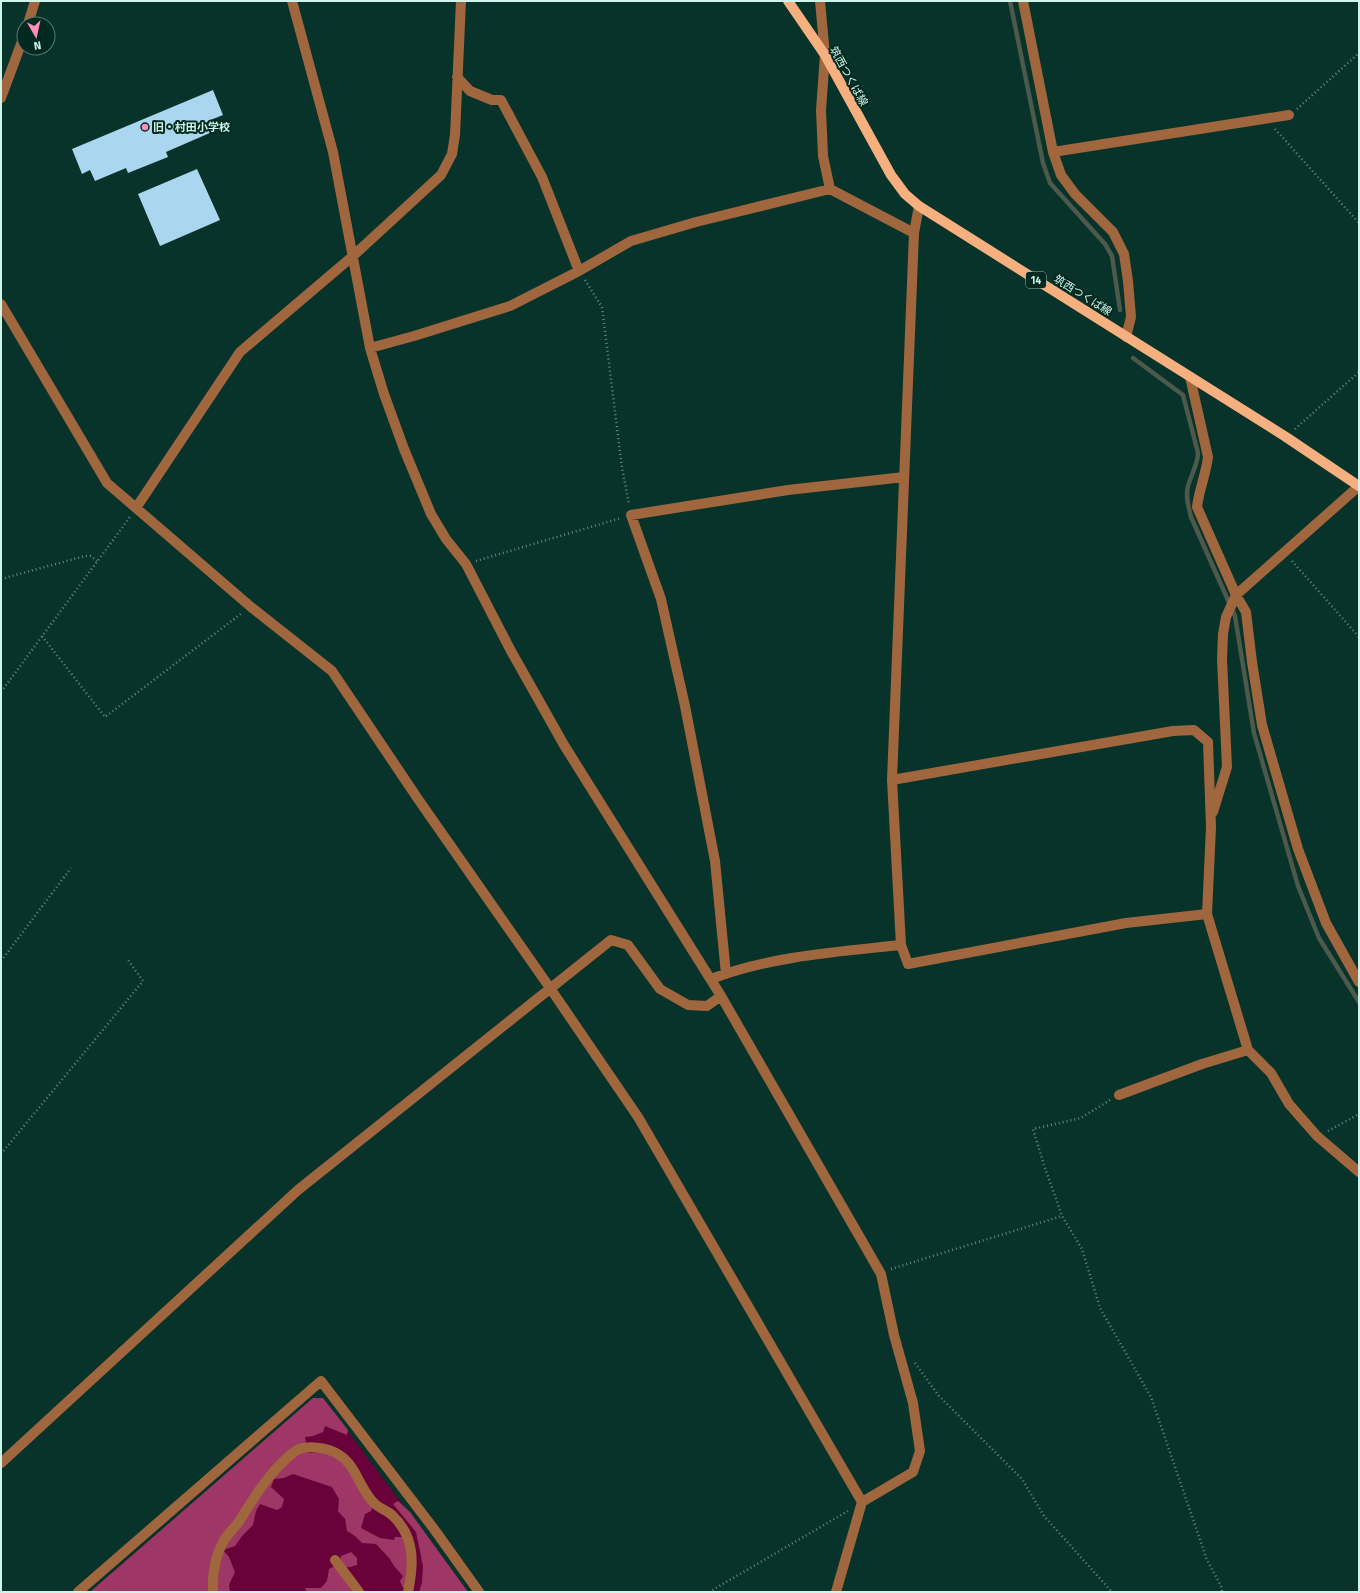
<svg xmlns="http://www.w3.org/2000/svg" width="1360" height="1593" font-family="'Fira Sans','Noto Sans JP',sans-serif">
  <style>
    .green { fill: #69013a }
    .forest { fill: #9e3765 }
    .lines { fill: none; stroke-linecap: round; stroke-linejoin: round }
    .stream { stroke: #4c594b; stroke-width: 4.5 }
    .building { fill: #abd6f0 }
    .path { stroke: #628a80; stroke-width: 2.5; stroke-dasharray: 1 3; stroke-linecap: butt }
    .minor { stroke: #a0673e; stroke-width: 10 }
    .major { stroke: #f6b07f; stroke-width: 10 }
    .poi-dot { fill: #ff8eba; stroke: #002920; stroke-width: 1.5 }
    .labels { text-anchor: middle; stroke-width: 4; stroke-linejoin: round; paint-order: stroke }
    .shield { fill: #002920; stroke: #91b7ad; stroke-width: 1 }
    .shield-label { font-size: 10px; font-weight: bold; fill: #cff4e9 }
    .street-label { font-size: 11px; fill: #cff4e9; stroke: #002920 }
    .poi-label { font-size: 11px; font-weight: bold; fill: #cff4e9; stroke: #002920; text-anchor: start }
  </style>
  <rect width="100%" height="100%" fill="#08332a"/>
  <!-- green -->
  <path class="green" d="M313 1398H323L468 1592H90Z"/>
  <!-- forest -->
  <path class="forest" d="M313 1398H323L348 1430 347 1435 325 1426 323 1432 313 1436 305 1437 308 1453 328 1452 343 1459 345 1467 360 1475 375 1498 371 1511 365 1514 361 1528 380 1538 394 1540 395 1537H410L412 1586 403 1588 400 1581 403 1576 394 1566 390 1559 376 1544 362 1543 355 1536 347 1531 345 1519 338 1511 339 1499 332 1487 293 1474 284 1478 274 1479 271 1487 284 1499 282 1507 277 1510 260 1504 256 1511 253 1525 242 1536 235 1546 223 1550 229 1557 235 1572 229 1585 230 1592H90Z
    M398 1501 410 1512 468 1592H419L422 1583 423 1566 416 1532 393 1504Z
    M351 1552 357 1558V1565L350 1567H342L352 1587 351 1592H307L305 1588H321L327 1581 329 1569 339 1564 341 1556Z"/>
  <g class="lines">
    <!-- stream -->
    <path class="stream" d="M1010 1 1043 163 1050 183 1105 244 1112 256 1120 310
      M1133 358 1183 395 1198 453C1198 464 1191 475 1188 486 1185 496 1189 508 1191 517L1235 616 1254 733 1298 886 1319 938 1359 1002"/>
  </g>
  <!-- building -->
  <path class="building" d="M213 90 223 115 208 121 212 132 166 152 168 157 128 173 126 168 95 181 90 170 82 174 72 149Z
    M197 169 220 220 160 246 138 194Z"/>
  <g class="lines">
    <!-- path -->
    <path class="path" d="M1297 109 1359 53
      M1275 129 1359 223
      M585 280 602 307 622 468 629 504
      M1295 429 1359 372
      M476 561 621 518
      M1292 561 1359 637
      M1 579 85 556H91L97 561
      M42 636 105 717 242 613
      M1 692 130 517
      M1 961 71 868
      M1110 1100 1081 1118 1033 1129 1044 1165 1062 1216 1082 1249 1100 1308 1151 1397 1207 1560 1222 1588V1592
      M1328 1131 1359 1114
      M1 1154 143 981 128 960
      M891 1269 1062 1216
      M915 1363 939 1396 1022 1479 1044 1516 1112 1592
      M709 1592 848 1511"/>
    <!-- minor -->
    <path class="minor" d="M292 1 333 152 370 348 384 394 404 449 431 514 446 539 466 564 511 651 564 745 721 996 881 1274 894 1335 913 1403 920 1451 913 1472 862 1502 836 1592
      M820 1 825 55 821 110 823 156 830 189
      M1023 1 1053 152 1061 175 1075 194 1113 232 1124 254 1128 281 1131 317 1126 337
      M28 24 35 1
      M457 77 470 91 492 100H501L542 177 579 271
      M1 98 24 36
      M1053 152 1289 115
      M919 206 914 233 892 780 901 945 908 964 1126 923 1207 914
      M1 304 107 483 251 607 332 671 418 799 550 988 638 1117 862 1502
      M370 348 414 336 510 306 579 271 631 241 696 222 830 189 914 233
      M1190 377 1208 457C1206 474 1199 490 1197 507L1236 595 1246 612 1252 662 1262 725 1298 849 1326 923 1359 982
      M136 508 240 352 353 256 441 175 452 154 455 135 461 1
      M892 780 1173 731 1194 730 1208 742 1211 827 1207 914 1248 1050 1271 1073 1289 1104 1317 1136 1359 1172
      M1213 812 1227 767 1222 659 1223 634 1226 617 1236 595 1359 486
      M726 974 715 861 685 706 661 599 631 515 788 490 904 477
      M711 979C772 956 836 952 901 945
      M1119 1095 1202 1064 1248 1050
      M1 1463 298 1190 611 940 628 945 660 989 688 1005 707 1006 721 996
      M335 1560 359 1592
      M78 1592 321 1381 434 1529 479 1592
      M213 1592C212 1575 215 1557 223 1542 227 1535 233 1529 238 1523 253 1500 265 1478 285 1460 289 1456 294 1451 299 1449 308 1446 321 1448 329 1450 358 1460 356 1486 375 1504 381 1509 388 1511 393 1516 415 1537 414 1564 408 1592"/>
    <!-- major -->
    <path class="major" d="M788 1 825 55 891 175 905 194 919 206 1286 437 1359 486"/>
  </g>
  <!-- markers -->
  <circle class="poi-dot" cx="145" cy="127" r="4"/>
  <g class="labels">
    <!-- shield labels -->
    <rect class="shield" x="1026" y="272" width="20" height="16" rx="3"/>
    <g class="shield-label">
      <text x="1036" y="284">14</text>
    </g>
    <!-- street labels -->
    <g class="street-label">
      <text transform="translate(849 76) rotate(61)" y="4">筑西つくば線</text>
      <text transform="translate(1083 295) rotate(32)" y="4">筑西つくば線</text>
    </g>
    <!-- poi labels -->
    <g class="poi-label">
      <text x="153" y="131">旧・村田小学校</text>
    </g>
  </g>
  <!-- border -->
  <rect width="1360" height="1593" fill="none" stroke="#cff4e9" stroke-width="4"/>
  <!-- north arrow -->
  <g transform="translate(36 36) rotate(171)"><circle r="19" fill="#002920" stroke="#537a70"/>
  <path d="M0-3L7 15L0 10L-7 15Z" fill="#ff8eba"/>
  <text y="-6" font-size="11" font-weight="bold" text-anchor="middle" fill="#cff4e9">N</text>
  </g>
</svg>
